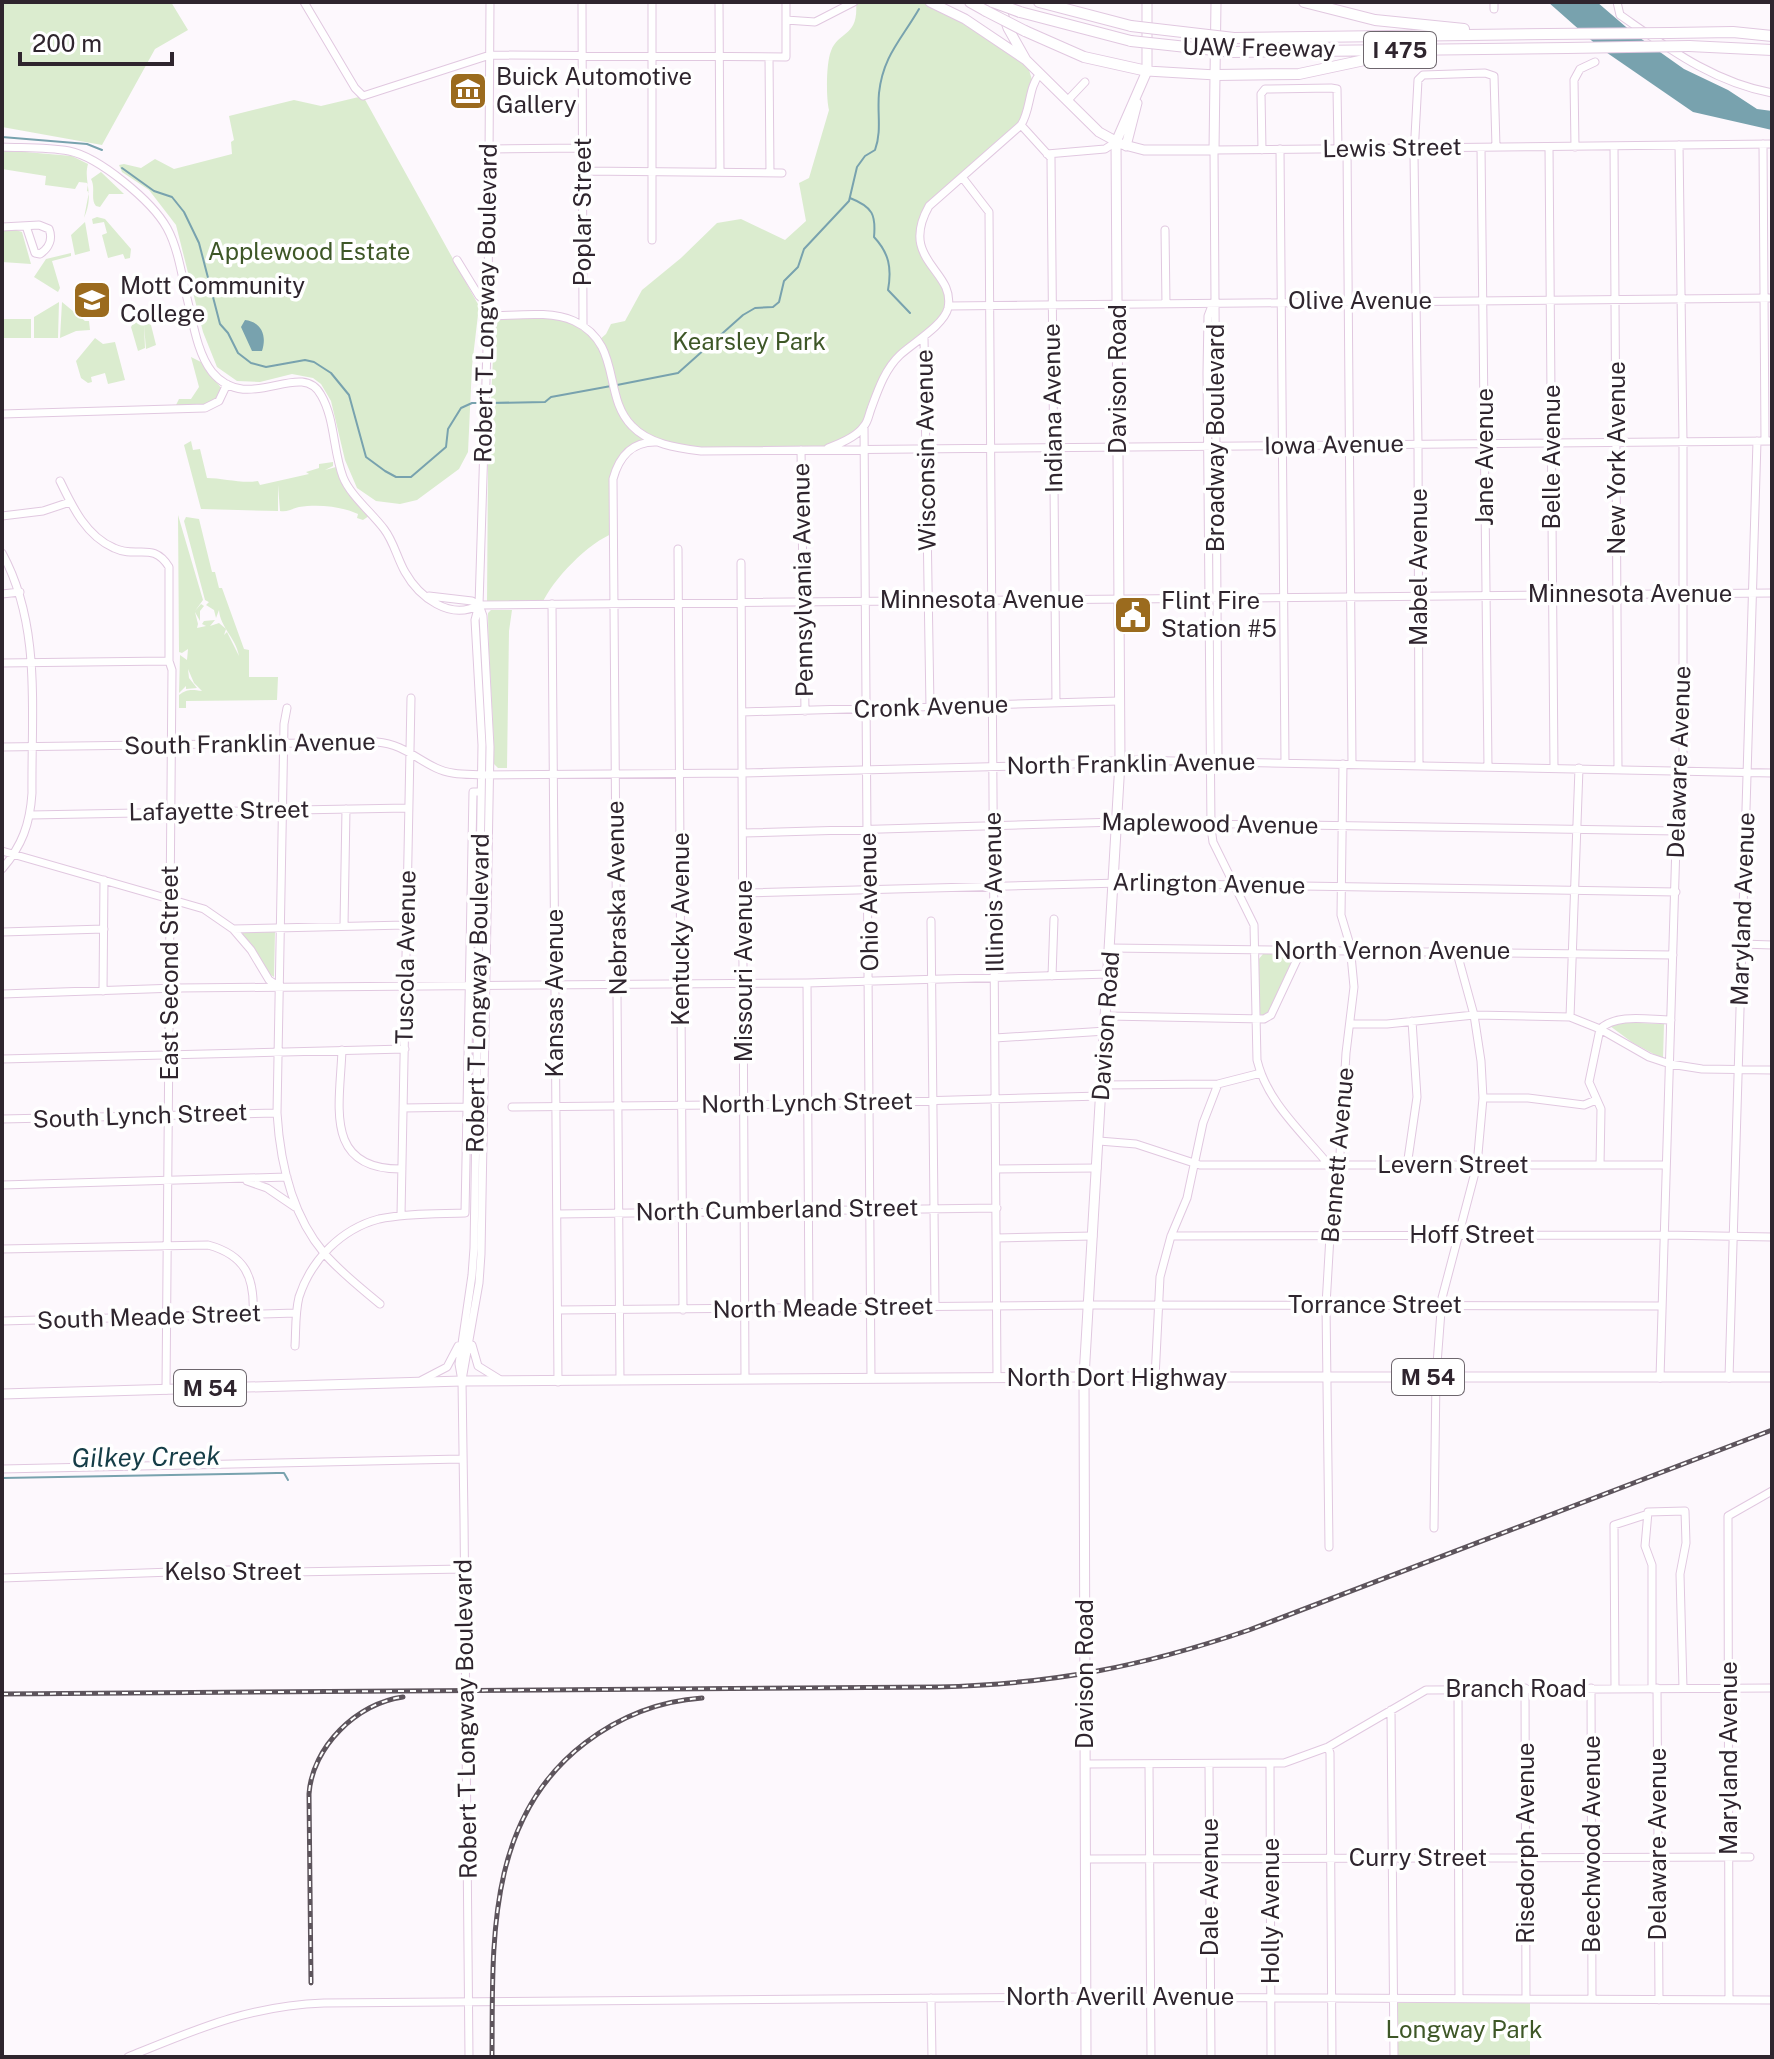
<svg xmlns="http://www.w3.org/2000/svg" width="1774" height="2059" font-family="'Public Sans',sans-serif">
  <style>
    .green { fill: #dbeccf }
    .water { fill: #78a2ae }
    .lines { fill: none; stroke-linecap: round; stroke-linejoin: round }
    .stream { stroke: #78a2ae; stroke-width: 2 }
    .minor-casing { stroke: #e1c8e0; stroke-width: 9 }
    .major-casing { stroke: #e1c8e0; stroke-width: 11 }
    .highway-casing { stroke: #e1c8e0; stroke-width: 12 }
    .minor { stroke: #fff; stroke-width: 7 }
    .major { stroke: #fff; stroke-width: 9 }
    .highway { stroke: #fff; stroke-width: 10 }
    .rail-casing { stroke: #5d545c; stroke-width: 5 }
    .rail { stroke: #fff; stroke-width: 2; stroke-dasharray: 6; stroke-linecap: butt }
    .highway-bridge-casing { stroke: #e1c8e0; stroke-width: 12; stroke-linecap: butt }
    .highway-bridge { stroke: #fff; stroke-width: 10 }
    .labels { text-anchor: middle; stroke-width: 7; stroke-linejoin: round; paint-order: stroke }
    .shield { fill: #fff; stroke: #6d666d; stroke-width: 2 }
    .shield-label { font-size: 22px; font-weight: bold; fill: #2f252e }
    .street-label { font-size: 24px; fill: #2f252e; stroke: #fff }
    .poi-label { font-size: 24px; fill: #2f252e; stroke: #fff; text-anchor: start }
    .park-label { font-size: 24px; fill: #3e5727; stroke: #fff }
    .water-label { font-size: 26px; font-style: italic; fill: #153d47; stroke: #fff }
  </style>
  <rect width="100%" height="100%" fill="#fdf8fd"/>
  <!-- green -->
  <path class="green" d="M2 2H171L188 30 155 49 102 145 2 127Z
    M856 2H929L1026 60 1033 83 1024 121 929 206 920 240 946 290 945 314 890 365 864 426 824 450 701 451 657 441 635 445 616 468 614 533C589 542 552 580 542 604L487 605 488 463 495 316 562 317 598 341 606 334 611 324 625 321 642 290 681 258 717 223 741 219 785 240 806 221 799 183 809 178 829 110C826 98 826 63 831 51 839 30 859 38 856 2Z
    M363 96 479 306 472 366 468 452 459 469 417 500 400 504 376 501 357 488 345 460 331 401 321 384 313 378 292 374 260 382 237 381 217 367 203 332 176 225 149 190 122 172 119 165 124 164 141 168 155 159 174 169 232 154 231 142 234 140 229 116 294 100 321 106Z
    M2 150 72 156 88 164C83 182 95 193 84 218L89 192 87 191 88 183 79 182 75 189 45 185 46 176 2 169Z
    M101 172 124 194H109L100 207 96 206C90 199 96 188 91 179Z
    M97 217 105 219 131 249 130 258 125 259 123 254 108 258 102 235 107 233 104 222 93 224 92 219Z
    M85 222 90 251 75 255 71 235Z
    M2 230H16L22 232 31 264 2 262Z
    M71 253V256L52 261 60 288 58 292 34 277 46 259Z
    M91 283 94 284 102 313 87 317 75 309 74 298Z
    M59 302 58 338H34V317Z
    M62 302 85 321H89L90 330 76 331 60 338Z
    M2 319H31V338H2Z
    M141 320 151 325 156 345 146 349 144 325 145 348 138 351 131 327 134 322Z
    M95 338 103 344 115 342 125 380 108 384 105 373 91 377 92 382 88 383 81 378 76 361Z
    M191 357 201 362 222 389 215 402 204 406 175 407 179 399H191L199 387Z
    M191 441 193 450 200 449 207 478C222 478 243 484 258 481L260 485 309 474 306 472 319 468V464L333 462V466L325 470 336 467 341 482 369 516 363 520 357 518 358 514C341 506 317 504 299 507 291 509 288 512 280 511L278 485V511L201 509 184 445Z
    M178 515 203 600 195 611 201 604 204 606 200 611V621L195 612 198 624 197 628 206 626 202 624 204 621 215 620 210 626 219 623 226 629 224 635 227 632 239 656C236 638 220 627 219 610L216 618 214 610 206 605 209 602 218 607 205 600 184 521 186 517 199 519 212 572H215L219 588H222L244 649 249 650V677H278L277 700 186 701V708H179V695C188 688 193 690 202 691L194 683 188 669 189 678 197 688 186 689V686L179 693 180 655 187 660 188 649 182 653 179 652Z
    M491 610H512L509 631 507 768H498L494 764C494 714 488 663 488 613Z
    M244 931H275L274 977 269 974 242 935Z
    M1263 954H1291L1294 958 1270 1011 1262 1016 1259 1013 1258 960Z
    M1615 1022 1664 1024 1663 1059 1633 1043 1610 1026Z
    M1397 2003H1530V2057H1397Z"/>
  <!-- water -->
  <path class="water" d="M1548 2H1597L1633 33 1684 69 1728 90 1757 109 1772 111V130L1693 112 1600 48Z
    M245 320C262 322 267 336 262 351H252L241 327Z"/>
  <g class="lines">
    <!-- stream -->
    <path class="stream" d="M2 137 87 144 102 150
      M122 168 154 191 172 197 184 212 199 243 220 324 228 333 238 353 251 363 266 367 305 360 314 362 331 373 349 395 366 457 385 471 396 477H411L446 447 448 429 461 408 472 403H483
      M850 198C873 207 876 215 874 237 889 253 892 268 888 290L910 313
      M617 385 678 373 743 315 755 308 773 307 779 302 784 281 798 267 804 249 849 201 857 167 865 156 875 150C882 131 877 113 879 93 883 56 901 40 919 9
      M489 403 545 402 551 397 611 386
      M2 1478 277 1473H284L288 1480"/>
    <defs>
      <path id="minor" d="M304 2 355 88 363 96 490 55 786 57V2
        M582 2 583 326
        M652 2V240
        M719 2 720 172
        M1494 2V9
        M1617 2 1620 15C1668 48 1713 82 1772 93
        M786 20 815 22 854 2
        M769 57 770 173
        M1067 101 1085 82
        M1021 125 1051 158 1056 703
        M1763 144 1765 441
        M1614 146 1618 769
        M2 147C24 148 47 147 69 151 99 157 152 201 167 228 178 248 182 276 187 298 193 322 197 353 212 372 248 416 301 358 321 395 335 419 333 451 343 477 350 495 372 513 384 529 394 542 397 558 405 572 419 597 450 621 479 605
        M1549 147 1554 768
        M1575 147 1574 80 1580 69 1595 62
        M1481 148 1488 767
        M490 149 583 148
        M1280 149 1285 763
        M1347 149 1352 764
        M1262 150 1261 94 1265 89 1331 88 1337 89 1338 149
        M1047 154 1105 149 1116 142
        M582 171 782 173
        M962 177 989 212 997 1377
        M2 227 39 225 49 229C53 239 49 248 40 254L35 253 26 226
        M1165 230 1166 304
        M457 260 479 296 488 304
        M1213 303 1208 316 1207 373 1211 828 1213 842 1254 925 1257 1060C1267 1102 1302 1132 1328 1164
        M949 306 1772 298
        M488 316C514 316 550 310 574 321 623 344 602 396 632 426 649 444 677 448 701 451L1772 441
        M924 337 930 707
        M2 414 205 408 219 401 227 384
        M864 426 871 1378
        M828 448C839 444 857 437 864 426 868 422 869 414 871 409 878 390 885 369 900 355 913 343 944 325 948 308 956 270 898 261 929 206L1021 125C1031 110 1028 87 1040 74
        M801 450 805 711
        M60 481C72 506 86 536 114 548 137 559 153 541 169 567V661L172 670 166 1390
        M2 516 43 511 70 502
        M678 549 683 1310
        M2 553C42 626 31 712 32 793 30 824 22 846 2 869
        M741 563 745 1379
        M2 594 20 592
        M429 596 472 601 479 605 1772 593
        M552 604 558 1382
        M2 663 169 661
        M287 708 284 724 277 1113C280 1162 292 1215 324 1253 340 1272 361 1288 380 1304
        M742 712 1119 701
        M2 747 377 742C402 744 415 758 436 768 450 775 467 774 482 775L743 773 1060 765 1127 760 1772 773
        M1211 762 1218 755 1214 150 1772 144
        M1419 766 1418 444 1414 155 1418 80 1423 75 1485 73 1494 76 1496 147
        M31 815 408 808
        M743 833 1117 822 1677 831
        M2 851 204 909 233 929 251 950 269 980 278 986
        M743 893 1120 883 1676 892
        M931 921 935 1306
        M344 925 346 809
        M233 929 406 925
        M2 932 104 929
        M1742 944 1772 945
        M1110 948 1673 955
        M1052 976 1054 919
        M807 983 809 1308
        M103 991 104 880
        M2 994 177 988 807 983 1109 974
        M1107 1016 1264 1019 1271 1015 1301 951
        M1570 1017 1579 768
        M1350 1024H1387L1474 1015 1570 1017 1600 1029 1649 1057 1670 1064 1702 1069 1772 1070
        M995 1038 1106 1031
        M342 1050C340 1105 323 1170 402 1169
        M2 1059 405 1049
        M1102 1085 1218 1084 1261 1073
        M1483 1098H1528L1584 1105 1596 1100
        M512 1107 808 1104 1101 1096
        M403 1108 469 1107
        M2 1119 277 1113
        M1099 1141 1136 1144 1200 1165H1666
        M1600 1165 1601 1109 1589 1082 1600 1029C1617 1013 1649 1020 1671 1020
        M1407 1166 1417 1097 1412 1021
        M996 1169 1097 1168
        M247 1181 267 1188 295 1207
        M2 1185 287 1177
        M557 1214 997 1208
        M401 1215 411 698
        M1171 1236 1664 1235 1772 1237
        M997 1238 1093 1236
        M2 1249 208 1245C245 1255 255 1277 253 1314
        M558 1310 1095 1305 1661 1306
        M2 1321 296 1313
        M472 1345 478 1366 499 1379
        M295 1346C296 1330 295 1313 299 1297 311 1260 341 1229 379 1219 407 1213 437 1214 465 1213L473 792H481
        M1155 1378 1160 1277 1171 1236 1187 1198 1203 1123 1218 1084
        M1660 1378 1678 777 1683 764V441L1679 145
        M1729 1378 1757 441
        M422 1380 447 1367 458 1346
        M462 1380 479 1283 481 1254 490 747 483 616 479 605
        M620 1380 613 479C619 457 631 442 655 442
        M2 1469 461 1459
        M1434 1528 1436 1377 1442 1298 1477 1165 1483 1098 1481 1061 1474 1015 1457 953
        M1329 1547 1326 1305 1330 1236 1339 1171 1346 1053 1354 987 1350 945 1341 915 1343 764
        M2 1578 229 1570 291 1572 464 1569
        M1458 1688 1459 1998
        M1525 1688 1526 1999
        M1591 1688 1592 1999
        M1615 1688 1614 1525 1645 1515
        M1657 1688 1659 2000
        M1652 1689V1565L1645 1546 1648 1512 1685 1511 1686 1543 1680 1574 1683 1688
        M1391 1710 1394 2057
        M1328 1747 1330 1753 1332 2057
        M1086 1764 1284 1763 1328 1747 1426 1690 1772 1688
        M1270 1764 1271 2057
        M1149 1765 1151 2057
        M1209 1765 1211 2057
        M1086 1859 1750 1857
        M931 1998 932 2057
        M1729 2000 1728 1516 1772 1491
        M128 2057C197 2029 248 2006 324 2003L1087 1997 1772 2000
        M469 2057 464 1519 462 1381 459 1364 472 1275 474 1248 482 745 475 620 479 605 488 316 490 2"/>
      <path id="major" d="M930 2 965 19 1026 60
        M999 2 1008 28 1026 60 1099 132 1121 144 1144 150H1214L1216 2
        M1147 71 1216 75
        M1126 146 1137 103
        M2 1394 462 1381 1076 1377H1772
        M1086 2057 1084 1377 1120 762 1116 142 1147 71V2"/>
      <path id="highway" d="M970 2 986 11
        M1039 2 1131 26
        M1304 2 1375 20 1464 29
        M1020 12 1131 41
        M1025 31 1084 57 1147 71
        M1670 33 1733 32 1772 36
        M1234 38 1548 34
        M1689 46 1772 50
        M1233 52 1567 48
        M1216 75 1299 74 1388 55"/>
    </defs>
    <!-- minor casing -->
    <use href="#minor" class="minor-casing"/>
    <!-- major casing -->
    <use href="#major" class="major-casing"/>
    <!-- highway casing -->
    <use href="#highway" class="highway-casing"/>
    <!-- minor -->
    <use href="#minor" class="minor"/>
    <!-- major -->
    <use href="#major" class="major"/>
    <!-- highway -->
    <use href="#highway" class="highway"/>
    <defs>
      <path id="rail" d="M2 1694 938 1687C1053 1684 1141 1667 1249 1630L1772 1430
        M311 1983 309 1794C312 1747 357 1703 403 1697
        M492 2057C493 1944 485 1819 585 1743 619 1717 659 1701 702 1698"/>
    </defs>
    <!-- rail casing -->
    <use href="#rail" class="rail-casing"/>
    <!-- rail -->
    <use href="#rail" class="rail"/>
    <defs>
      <path id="highway-bridge" d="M993 2 1020 12
        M986 11 1025 31
        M1131 26 1234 38
        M1548 34 1670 33
        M1131 41 1233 52
        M1567 48 1689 46"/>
    </defs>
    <!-- highway-bridge casing -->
    <use href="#highway-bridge" class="highway-bridge-casing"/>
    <!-- highway-bridge -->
    <use href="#highway-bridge" class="highway-bridge"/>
  </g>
  <!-- icons -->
  <defs>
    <symbol id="museum-square" viewBox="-11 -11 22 22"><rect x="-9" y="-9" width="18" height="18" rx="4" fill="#9b6b1e" stroke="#fff"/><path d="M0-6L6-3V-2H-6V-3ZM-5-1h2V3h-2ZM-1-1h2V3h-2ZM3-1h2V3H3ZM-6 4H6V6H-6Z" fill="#fff"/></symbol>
    <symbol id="university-square" viewBox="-11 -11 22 22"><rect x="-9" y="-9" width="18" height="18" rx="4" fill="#9b6b1e" stroke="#fff"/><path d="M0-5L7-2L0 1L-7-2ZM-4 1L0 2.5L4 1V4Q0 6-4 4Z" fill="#fff"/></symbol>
    <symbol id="civic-square" viewBox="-11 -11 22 22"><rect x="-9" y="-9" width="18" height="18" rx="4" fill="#9b6b1e" stroke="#fff"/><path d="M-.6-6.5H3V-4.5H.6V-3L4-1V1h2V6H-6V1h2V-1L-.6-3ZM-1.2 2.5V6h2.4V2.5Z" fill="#fff"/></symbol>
  </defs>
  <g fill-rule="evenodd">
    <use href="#museum-square" x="446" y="69" width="44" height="44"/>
    <use href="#university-square" x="70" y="278" width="44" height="44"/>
    <use href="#civic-square" x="1111" y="593" width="44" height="44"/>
  </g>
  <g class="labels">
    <!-- shield labels -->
    <g class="shield">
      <rect x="1364" y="32" width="72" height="36" rx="6"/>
      <rect x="1392" y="1359" width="72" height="36" rx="6"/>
      <rect x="174" y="1370" width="72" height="36" rx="6"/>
    </g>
    <g class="shield-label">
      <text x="1400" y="58">I 475</text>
      <text x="1428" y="1385">M 54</text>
      <text x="210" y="1396">M 54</text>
    </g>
    <!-- street labels -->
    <g class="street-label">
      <text transform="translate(1259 48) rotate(1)" y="8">UAW Freeway</text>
      <text transform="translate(1392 148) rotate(-1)" y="8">Lewis Street</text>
      <text transform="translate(583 212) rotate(-90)" y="8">Poplar Street</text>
      <text x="1360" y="309">Olive Avenue</text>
      <text transform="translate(486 303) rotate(-89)" y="8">Robert T Longway Boulevard</text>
      <text transform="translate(1118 379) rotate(-90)" y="8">Davison Road</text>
      <text transform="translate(1053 408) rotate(-91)" y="8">Indiana Avenue</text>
      <text transform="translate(1216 438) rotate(-90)" y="8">Broadway Boulevard</text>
      <text transform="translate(1334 445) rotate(-1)" y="8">Iowa Avenue</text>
      <text transform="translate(926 450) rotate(-91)" y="8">Wisconsin Avenue</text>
      <text transform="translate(1485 457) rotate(-90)" y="8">Jane Avenue</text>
      <text transform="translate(1552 457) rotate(-90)" y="8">Belle Avenue</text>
      <text transform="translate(1617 458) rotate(-90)" y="8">New York Avenue</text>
      <text transform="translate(1419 567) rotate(-90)" y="8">Mabel Avenue</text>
      <text transform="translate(803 580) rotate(-91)" y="8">Pennsylvania Avenue</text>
      <text x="1630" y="602">Minnesota Avenue</text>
      <text x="982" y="608">Minnesota Avenue</text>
      <text transform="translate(931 707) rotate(-2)" y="8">Cronk Avenue</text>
      <text transform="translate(250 744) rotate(-1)" y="8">South Franklin Avenue</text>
      <text transform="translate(1679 762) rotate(-88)" y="8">Delaware Avenue</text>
      <text transform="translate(1131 764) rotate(-1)" y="8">North Franklin Avenue</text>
      <text transform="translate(219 811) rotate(-1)" y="8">Lafayette Street</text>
      <text transform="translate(1210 824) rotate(1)" y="8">Maplewood Avenue</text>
      <text transform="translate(1209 884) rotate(1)" y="8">Arlington Avenue</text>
      <text transform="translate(994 892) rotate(-91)" y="8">Illinois Avenue</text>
      <text transform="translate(617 898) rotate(-91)" y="8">Nebraska Avenue</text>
      <text transform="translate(869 902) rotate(-91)" y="8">Ohio Avenue</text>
      <text transform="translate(1743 909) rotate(-88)" y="8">Maryland Avenue</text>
      <text transform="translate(681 929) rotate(-90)" y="8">Kentucky Avenue</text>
      <text x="1392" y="959">North Vernon Avenue</text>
      <text transform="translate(406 957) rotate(-89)" y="8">Tuscola Avenue</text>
      <text transform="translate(744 971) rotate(-90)" y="8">Missouri Avenue</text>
      <text transform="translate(170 973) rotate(-90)" y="8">East Second Street</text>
      <text transform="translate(478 993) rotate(-89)" y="8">Robert T Longway Boulevard</text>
      <text transform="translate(555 993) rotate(-90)" y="8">Kansas Avenue</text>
      <text transform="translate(1106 1026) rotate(-86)" y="8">Davison Road</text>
      <text transform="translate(807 1103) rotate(-1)" y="8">North Lynch Street</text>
      <text transform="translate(140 1116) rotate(-2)" y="8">South Lynch Street</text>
      <text transform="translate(1338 1155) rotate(-85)" y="8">Bennett Avenue</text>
      <text x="1453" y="1173">Levern Street</text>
      <text transform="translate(777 1210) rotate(-1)" y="8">North Cumberland Street</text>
      <text x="1472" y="1243">Hoff Street</text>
      <text x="1375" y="1313">Torrance Street</text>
      <text transform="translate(823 1308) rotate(-1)" y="8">North Meade Street</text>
      <text transform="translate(149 1317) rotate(-2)" y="8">South Meade Street</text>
      <text x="1117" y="1386">North Dort Highway</text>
      <text x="233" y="1580">Kelso Street</text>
      <text transform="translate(1085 1674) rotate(-90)" y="8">Davison Road</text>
      <text x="1516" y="1697">Branch Road</text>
      <text transform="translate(466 1719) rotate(-91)" y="8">Robert T Longway Boulevard</text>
      <text transform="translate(1729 1758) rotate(-90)" y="8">Maryland Avenue</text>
      <text transform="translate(1526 1843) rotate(-90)" y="8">Risedorph Avenue</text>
      <text transform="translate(1592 1844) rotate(-90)" y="8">Beechwood Avenue</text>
      <text transform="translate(1658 1844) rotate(-90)" y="8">Delaware Avenue</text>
      <text x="1418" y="1866">Curry Street</text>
      <text transform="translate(1210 1887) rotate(-90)" y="8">Dale Avenue</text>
      <text transform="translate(1271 1911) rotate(-90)" y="8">Holly Avenue</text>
      <text x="1120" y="2005">North Averill Avenue</text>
    </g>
    <!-- poi labels -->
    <g class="poi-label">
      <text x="496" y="85">Buick Automotive<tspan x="496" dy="28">Gallery</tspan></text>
      <text x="120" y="294">Mott Community<tspan x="120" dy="28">College</tspan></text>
      <text x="1161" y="609">Flint Fire<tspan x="1161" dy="28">Station #5</tspan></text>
    </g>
    <!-- park labels -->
    <g class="park-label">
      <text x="309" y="260">Applewood Estate</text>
      <text x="749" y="350">Kearsley Park</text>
      <text x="1464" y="2038">Longway Park</text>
    </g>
    <!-- water labels -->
    <g class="water-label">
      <text transform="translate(146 1457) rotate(-1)" y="9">Gilkey Creek</text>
    </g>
  </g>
  <!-- border -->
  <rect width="1774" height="2059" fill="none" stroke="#2f252e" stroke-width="8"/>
  <!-- scale -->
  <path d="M20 52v12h152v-12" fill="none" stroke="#2f252e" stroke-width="4"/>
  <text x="32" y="52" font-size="24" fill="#2f252e" stroke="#ffffff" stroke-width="6" paint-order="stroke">200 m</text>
</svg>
